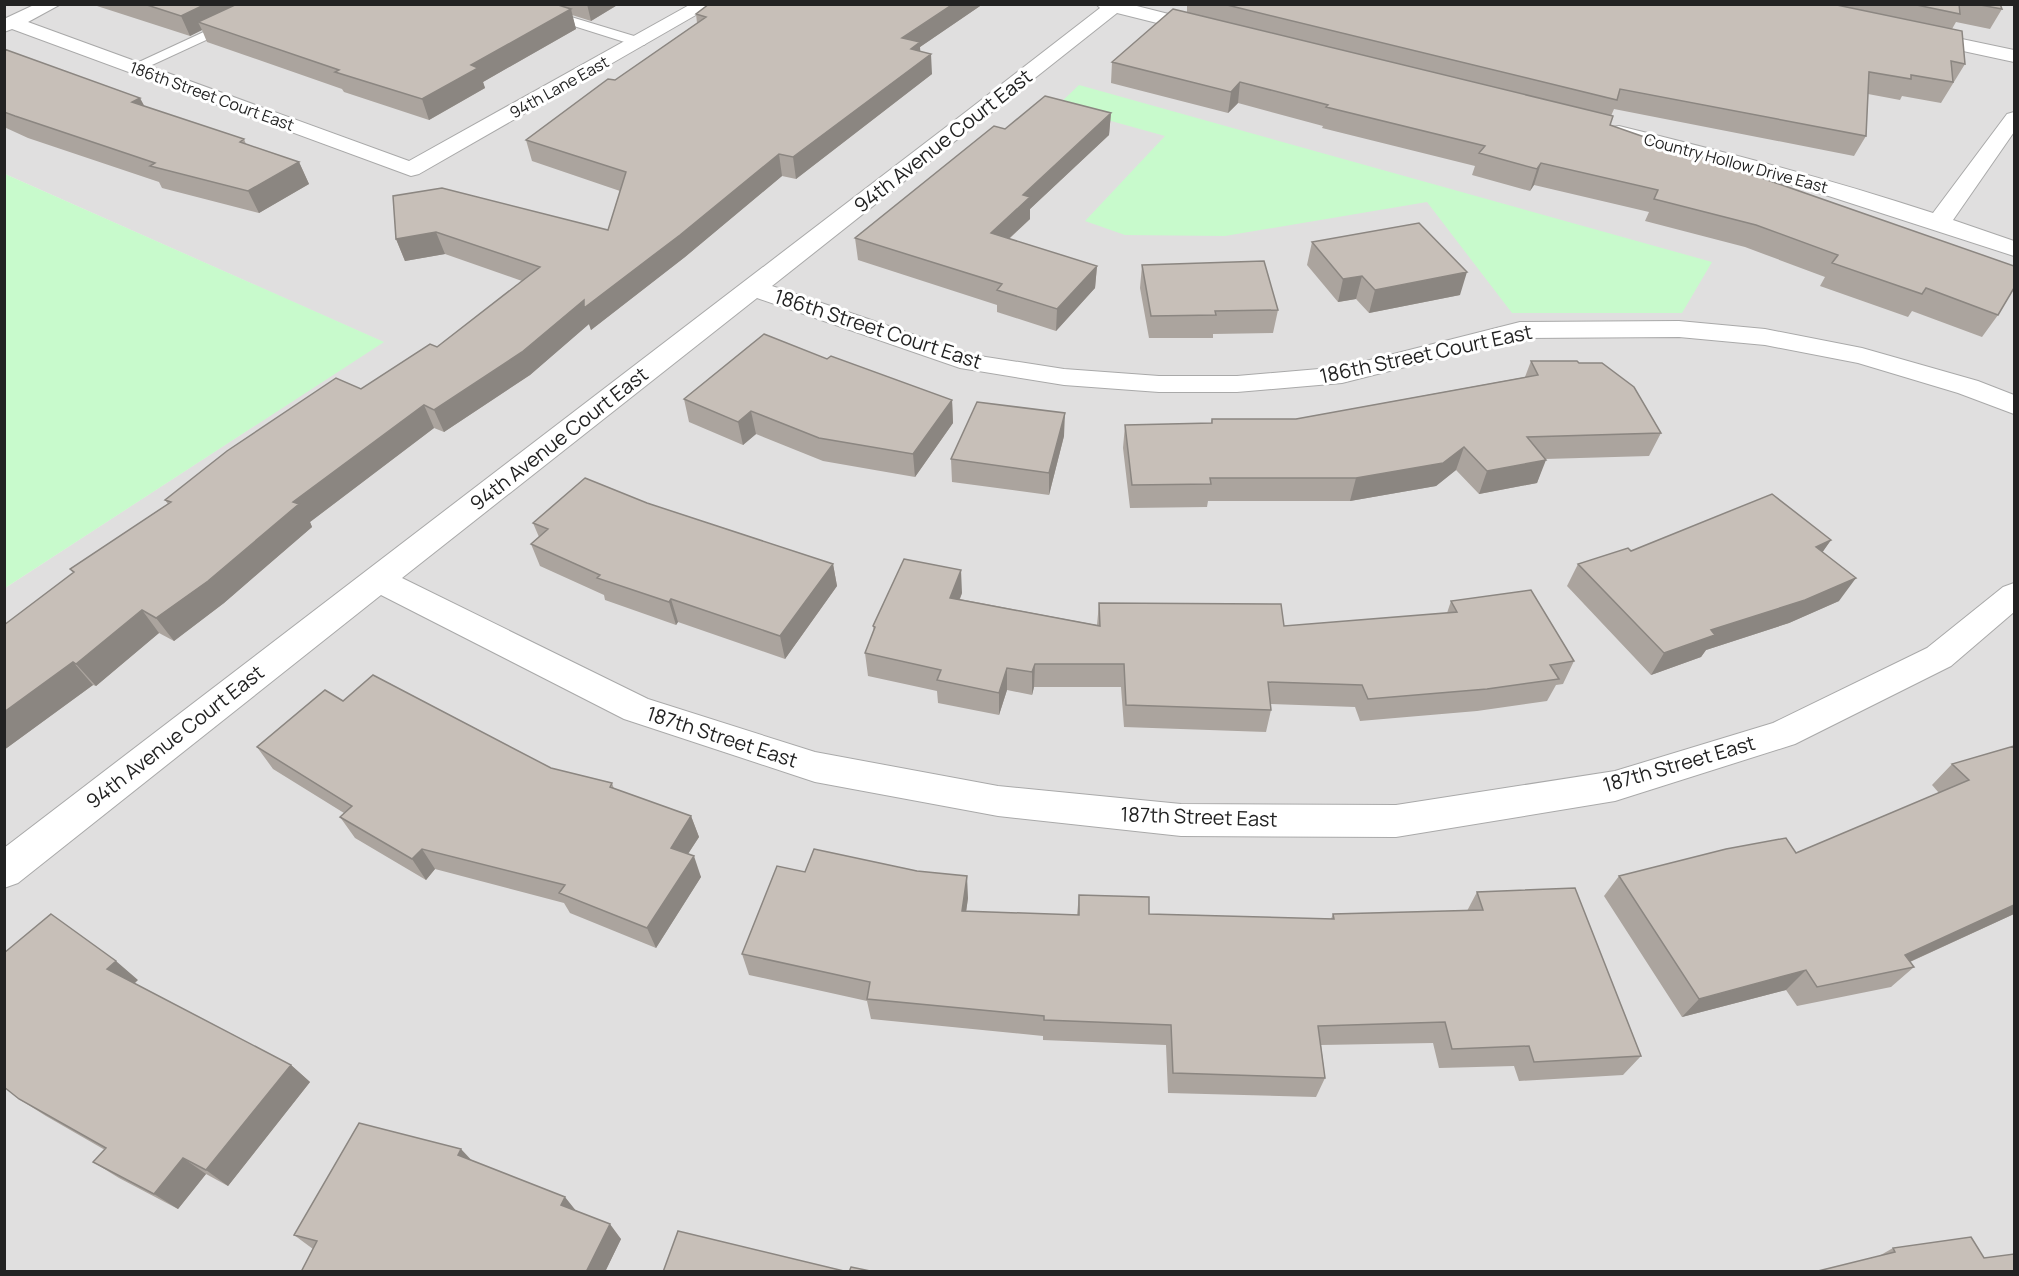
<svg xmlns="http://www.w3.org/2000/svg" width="2019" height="1276" font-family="Manrope,sans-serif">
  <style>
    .residential { fill: #e0dfdf }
    .park { fill: #c8facc }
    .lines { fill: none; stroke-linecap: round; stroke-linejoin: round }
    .lane-casing { stroke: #a9a9a9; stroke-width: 2 }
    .street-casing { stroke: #a9a9a9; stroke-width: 2 }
    .lane { fill: #fff; fill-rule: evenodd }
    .street { fill: #fff; fill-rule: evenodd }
    .wall { fill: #aba49e }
    .shaded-wall { fill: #8b8681 }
    .building { fill: #c7bfb8; stroke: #8b8681; stroke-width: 1.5 }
    .labels { text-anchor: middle; stroke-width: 6; stroke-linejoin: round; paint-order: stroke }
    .far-street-label { font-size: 16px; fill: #222; stroke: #fff }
    .street-label { font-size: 20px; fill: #222; stroke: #fff }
  </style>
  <rect width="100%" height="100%" fill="#f2efe9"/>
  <!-- residential -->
  <path class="residential" d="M5 5H2014V1271H5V588L383 342 5 174Z"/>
  <!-- park -->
  <path class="park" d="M1079 85 1712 262 1682 313H1512L1427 202 1225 236 1125 235 1085 221 1165 136 1057 106Z
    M5 174 384 342 5 588Z"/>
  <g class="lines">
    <defs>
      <path id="lane" d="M264 4H284L139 71H129L126 68Z
        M504 4H528L644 39 647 42 644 45H634Z"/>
      <path id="street" d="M36 4H61L28 22 409 161 691 4H715L419 174 411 176 12 29 4 32V19Z
        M1096 4H1129L1212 25 1215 29 1205 35 1117 13 772 286 973 355 1064 369 1159 376H1237L1342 367 1520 322 1679 321 1765 329 1862 348 1978 381 2014 395V414L1958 393 1858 363 1765 345 1679 337 1520 338 1342 383 1237 392H1159L1064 385 960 368 757 298 402 578 648 699 815 752 998 786 1181 804 1396 805 1615 771 1773 723 1927 648 2003 587 2014 583V612L1951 666 1795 744 1615 801 1396 837 1181 836 998 816 815 782 624 719 381 595 18 883 4 888V848L967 111 1100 8Z
        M1919 30 2014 50V62L1912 40 1909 36Z
        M2014 112V132L1953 220 2014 241V256L1810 190 1611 137 1608 132 1611 127 1619 126C1725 152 1830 179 1933 213L2007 114Z"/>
    </defs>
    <!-- lane casing -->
    <use href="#lane" class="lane-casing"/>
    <!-- street casing -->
    <use href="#street" class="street-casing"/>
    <!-- lane -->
    <use href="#lane" class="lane"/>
    <!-- street -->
    <use href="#street" class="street"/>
  </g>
  <!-- wall -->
  <path class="wall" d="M97 4H619L591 21 572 15 576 29 483 82 485 88 429 120 344 92 342 89 207 42 202 30 190 36 97 6Z
    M709 4H983L920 47V51L932 74 796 179 782 176 685 257 591 330 589 324 530 375 444 432 434 428 310 522 312 527 224 603 174 641 159 633 96 686 93 685 4 750 73 573 70 569 168 504 165 500 437 347 522 281 445 254 405 261 396 239 393 196 608 230 620 191 532 161 526 140 615 80 697 23 696 14Z
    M1187 4H2000L2002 9 1990 29 1956 22 1952 29 1965 64 1941 103 1902 96 1900 100 1868 94 1866 136 1854 156 1614 109 1611 116 1610 125 1998 315 1982 337 1912 311 1908 317 1820 286 1825 277 1745 247 1645 221 1649 212 1534 185 1530 191 1472 175 1475 166 1322 128 1323 126 1238 103 1228 113 1111 83 1112 62 1187 12Z
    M4 49 145 107 244 139 246 144 299 162 309 184 259 213 162 188 159 182 28 138 4 127Z
    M1111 113 1109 135 1030 209V219L1009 239 1097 266 1095 288 1056 331 997 312V305L858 260 855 238 1005 129Z
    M1312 242 1460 295 1369 313 1356 299 1338 302 1307 265Z
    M1142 265 1278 310 1273 333 1213 334V338H1149L1140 288Z
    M827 359 952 400 953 423 915 477 823 461 756 434 743 445 689 422 684 399Z
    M1531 361 1579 363 1661 433 1649 456 1545 459 1537 483 1479 494 1456 470 1436 486 1350 501H1208L1207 507 1130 508 1123 448 1125 425 1211 423 1212 419H1296L1525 377Z
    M1064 436 1049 495 952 482 951 459Z
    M647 503 833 564 837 586 785 659 678 622 676 625 605 600 604 595 540 566 531 544 539 537 533 523Z
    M1831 540 1822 552 1839 601 1789 623 1706 650 1701 657 1651 675 1567 586 1578 564 1631 551Z
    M962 593 960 599 1097 625 1099 603 1284 626 1447 613 1451 601 1574 661 1563 684 1556 685 1547 701 1477 711 1360 721 1355 707 1271 704V710L1266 732 1124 727 1121 687H1034L1032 695 1007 690 999 715 938 703 937 691 868 676 865 653 874 631 873 626Z
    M343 701 551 768 612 783 614 789 691 816 699 837 688 854 701 877 656 948 570 913 564 903 435 869 426 880 355 838 340 817 344 813 273 769 257 747Z
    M2014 746V914L1910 962 1914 967 1891 987 1797 1006 1786 990 1682 1017 1604 896 1619 876 1796 853 1939 793 1932 785 1952 764Z
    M805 872 968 898 966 912 1077 915 1079 895 1149 914 1331 919 1333 914 1467 911 1477 892 1641 1056 1623 1075 1519 1081 1514 1066 1439 1068 1433 1043 1321 1045 1325 1078 1316 1097 1168 1093 1166 1045 1043 1040V1036L871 1019 867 1001 749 975 742 954Z
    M138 980 134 984 291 1065 310 1082 228 1186 206 1174 178 1209 119 1178 93 1162 105 1150 46 1116 19 1099 4 1087Z
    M471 1160 577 1211 621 1239 605 1272H301L313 1249 294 1235Z
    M1893 1248 1984 1258 2014 1272 1879 1256Z"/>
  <!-- shaded-wall -->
  <path class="shaded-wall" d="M206 4H258L198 22 202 30 190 36 181 16Z
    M587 4H619L591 21Z
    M953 4H983L920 47 921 61 931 54 932 74 796 179 793 157 902 38Z
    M571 9 576 29 483 82 485 88 429 120 422 99 471 65Z
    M1240 82 1238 103 1228 113 1231 92Z
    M140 98 152 120 132 102Z
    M1111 113 1109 135 1030 209V219L991 255V233L1023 195Z
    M779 154 782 176 685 257 591 330 589 324 530 375 444 432 434 410 584 300Z
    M299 162 309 184 259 213 248 191Z
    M1541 163 1534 185 1530 191 1537 169Z
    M436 232 445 254 405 261 396 239Z
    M1097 266 1095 288 1056 331 1057 309Z
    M1467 272 1460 295 1369 313 1375 290Z
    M1362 276 1356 299 1338 302 1343 279Z
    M952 400 953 423 915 477 913 454Z
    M424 405 434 428 310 522 312 527 224 603 174 641 156 618 293 502Z
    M751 411 756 434 743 445 738 422Z
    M1065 413 1064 436 1049 495V473Z
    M1464 447 1456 470 1436 486 1350 501 1356 478Z
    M1546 460 1537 483 1479 494 1487 471Z
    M1831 540 1815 563 1816 547Z
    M833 564 837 586 785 659 780 636Z
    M961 570 962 593 951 620 950 598Z
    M1856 578 1839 601 1789 623 1706 650 1701 657 1651 675 1664 653 1711 630Z
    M671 599 678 622 676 625 669 602Z
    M142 610 159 633 96 686 76 664Z
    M73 662 93 685 4 750V712Z
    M1035 664 1034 687 1032 695V672Z
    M1007 668V690L999 715V693Z
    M691 816 699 837 678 869 671 848Z
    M422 849 435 869 426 880 412 859Z
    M694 856 701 877 656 948 647 928Z
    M967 876 968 898 963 933 962 911Z
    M2014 905V914L1883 974 1905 955Z
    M116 961 138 980 129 988 107 969Z
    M1806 970 1786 990 1682 1017 1699 999Z
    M291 1065 310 1082 228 1186 206 1170Z
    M461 1149 476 1165 458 1155Z
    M183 1158 206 1174 178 1209 154 1194Z
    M565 1197 577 1212 561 1205Z
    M610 1224 621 1239 605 1272H586Z"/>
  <!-- building -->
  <path class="building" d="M144 4H206L181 16Z
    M237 4H555L571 9 471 65 478 68 422 99 335 72 339 70 198 22Z
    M709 4H953L902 38 920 42 911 49 931 54 793 157 779 154 680 235 584 308V300L522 352 434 410 424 405 293 502 299 504 208 581 156 618 142 610 76 664 73 662 4 712V625L74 572 70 569 171 502 165 500 227 451 336 378 361 389 430 344 437 347 540 267 436 232 396 239 393 196 442 188 608 230 626 172 526 140 608 79 615 80 706 17 696 14Z
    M1223 4H1832L1962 31 1965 64 1951 61 1953 82 1911 75V79L1869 72 1866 136 1620 89 1617 100Z
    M1912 4H1959L1960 14Z
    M1975 4H2000L2002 9Z
    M1173 9 1613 116 1610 125 2014 266V288L1998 315 1926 288 1922 294 1832 263 1838 255 1756 225 1654 199 1658 190 1541 163 1537 169 1479 153 1485 146 1326 107 1328 105 1240 82 1231 92 1112 62Z
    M4 49 140 98 132 102 244 139 240 142 299 162 248 191 150 166 155 163 15 116 4 112Z
    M1045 96 1111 113 1023 195 1030 197 991 233 1097 266 1057 309 997 290 1002 284 855 238 994 126 1005 129Z
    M1419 223 1467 272 1375 290 1362 276 1343 279 1312 242Z
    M1264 261 1278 310 1215 311 1216 315 1151 316 1142 265Z
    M764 334 827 359 831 356 952 400 913 454 819 438 751 411 738 422 684 399Z
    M1531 361H1577L1579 363H1602L1634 387 1661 433 1527 437 1546 460 1487 471 1464 447 1443 463 1356 478H1210L1211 484 1132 485 1125 425 1212 423V419H1296L1538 375Z
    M977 402 1065 413 1049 473 951 459Z
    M585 478 647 503 833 564 780 636 671 599 669 602 597 578 600 575 531 544 548 529 533 523Z
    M1772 494 1831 540 1816 547 1856 578 1805 600 1711 630 1715 635 1664 653 1578 564 1628 548 1631 551Z
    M904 559 961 570 950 598 1100 626 1099 603 1281 604 1284 626 1457 612 1451 601 1531 590 1574 661 1550 665 1559 679 1487 689 1368 699 1362 685 1268 682 1271 710 1126 705 1124 664H1035L1032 672 1007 668 999 693 937 680 941 670 865 653 875 627 873 626Z
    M373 675 551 768 612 783 610 787 691 816 671 848 694 856 647 928 559 893 565 885 422 849 412 859 340 817 352 806 257 747 325 690 343 701Z
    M2014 746V905L1905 955 1914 967 1817 987 1806 970 1699 999 1619 876 1726 849 1786 838 1796 853 1969 780 1952 764Z
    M814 849 917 871 967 876 962 911 1079 915V895L1149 897V914L1334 919 1333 914 1483 910 1477 892 1575 888 1641 1056 1534 1062 1529 1046 1452 1049 1445 1022 1318 1026 1325 1078 1173 1073 1171 1025 1044 1020V1016L867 999 870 982 742 954 777 866 805 872Z
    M51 914 116 961 107 969 291 1065 206 1170 183 1158 154 1194 93 1162 106 1148 19 1099 4 1087V953Z
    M359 1123 461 1149 458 1155 565 1197 561 1205 610 1224 586 1272H301L317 1241 294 1235Z
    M678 1231 848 1272H663Z
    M1971 1237 1984 1258 2014 1254V1272H1814L1895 1252 1893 1248Z
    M851 1267 875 1272H849Z"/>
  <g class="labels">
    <!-- far-street labels -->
    <g class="far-street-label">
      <text transform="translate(559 87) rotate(-29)" y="6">94th Lane East</text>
      <text transform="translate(212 96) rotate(20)" y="6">186th Street Court East</text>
      <text transform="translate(1736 163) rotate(15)" y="6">Country Hollow Drive East</text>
    </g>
    <!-- street labels -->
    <g class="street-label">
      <text transform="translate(943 141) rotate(-38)" y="7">94th Avenue Court East</text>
      <text transform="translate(878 329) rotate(18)" y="7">186th Street Court East</text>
      <text transform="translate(1426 354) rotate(-12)" y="7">186th Street Court East</text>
      <text transform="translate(559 439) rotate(-38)" y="7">94th Avenue Court East</text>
      <text transform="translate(175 737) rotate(-38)" y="7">94th Avenue Court East</text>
      <text transform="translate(722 737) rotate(18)" y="7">187th Street East</text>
      <text transform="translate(1679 764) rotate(-16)" y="7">187th Street East</text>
      <text transform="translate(1199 817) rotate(2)" y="7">187th Street East</text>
    </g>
  </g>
  <!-- border -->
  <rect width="2019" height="1276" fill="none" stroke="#222222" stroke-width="12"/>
</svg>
